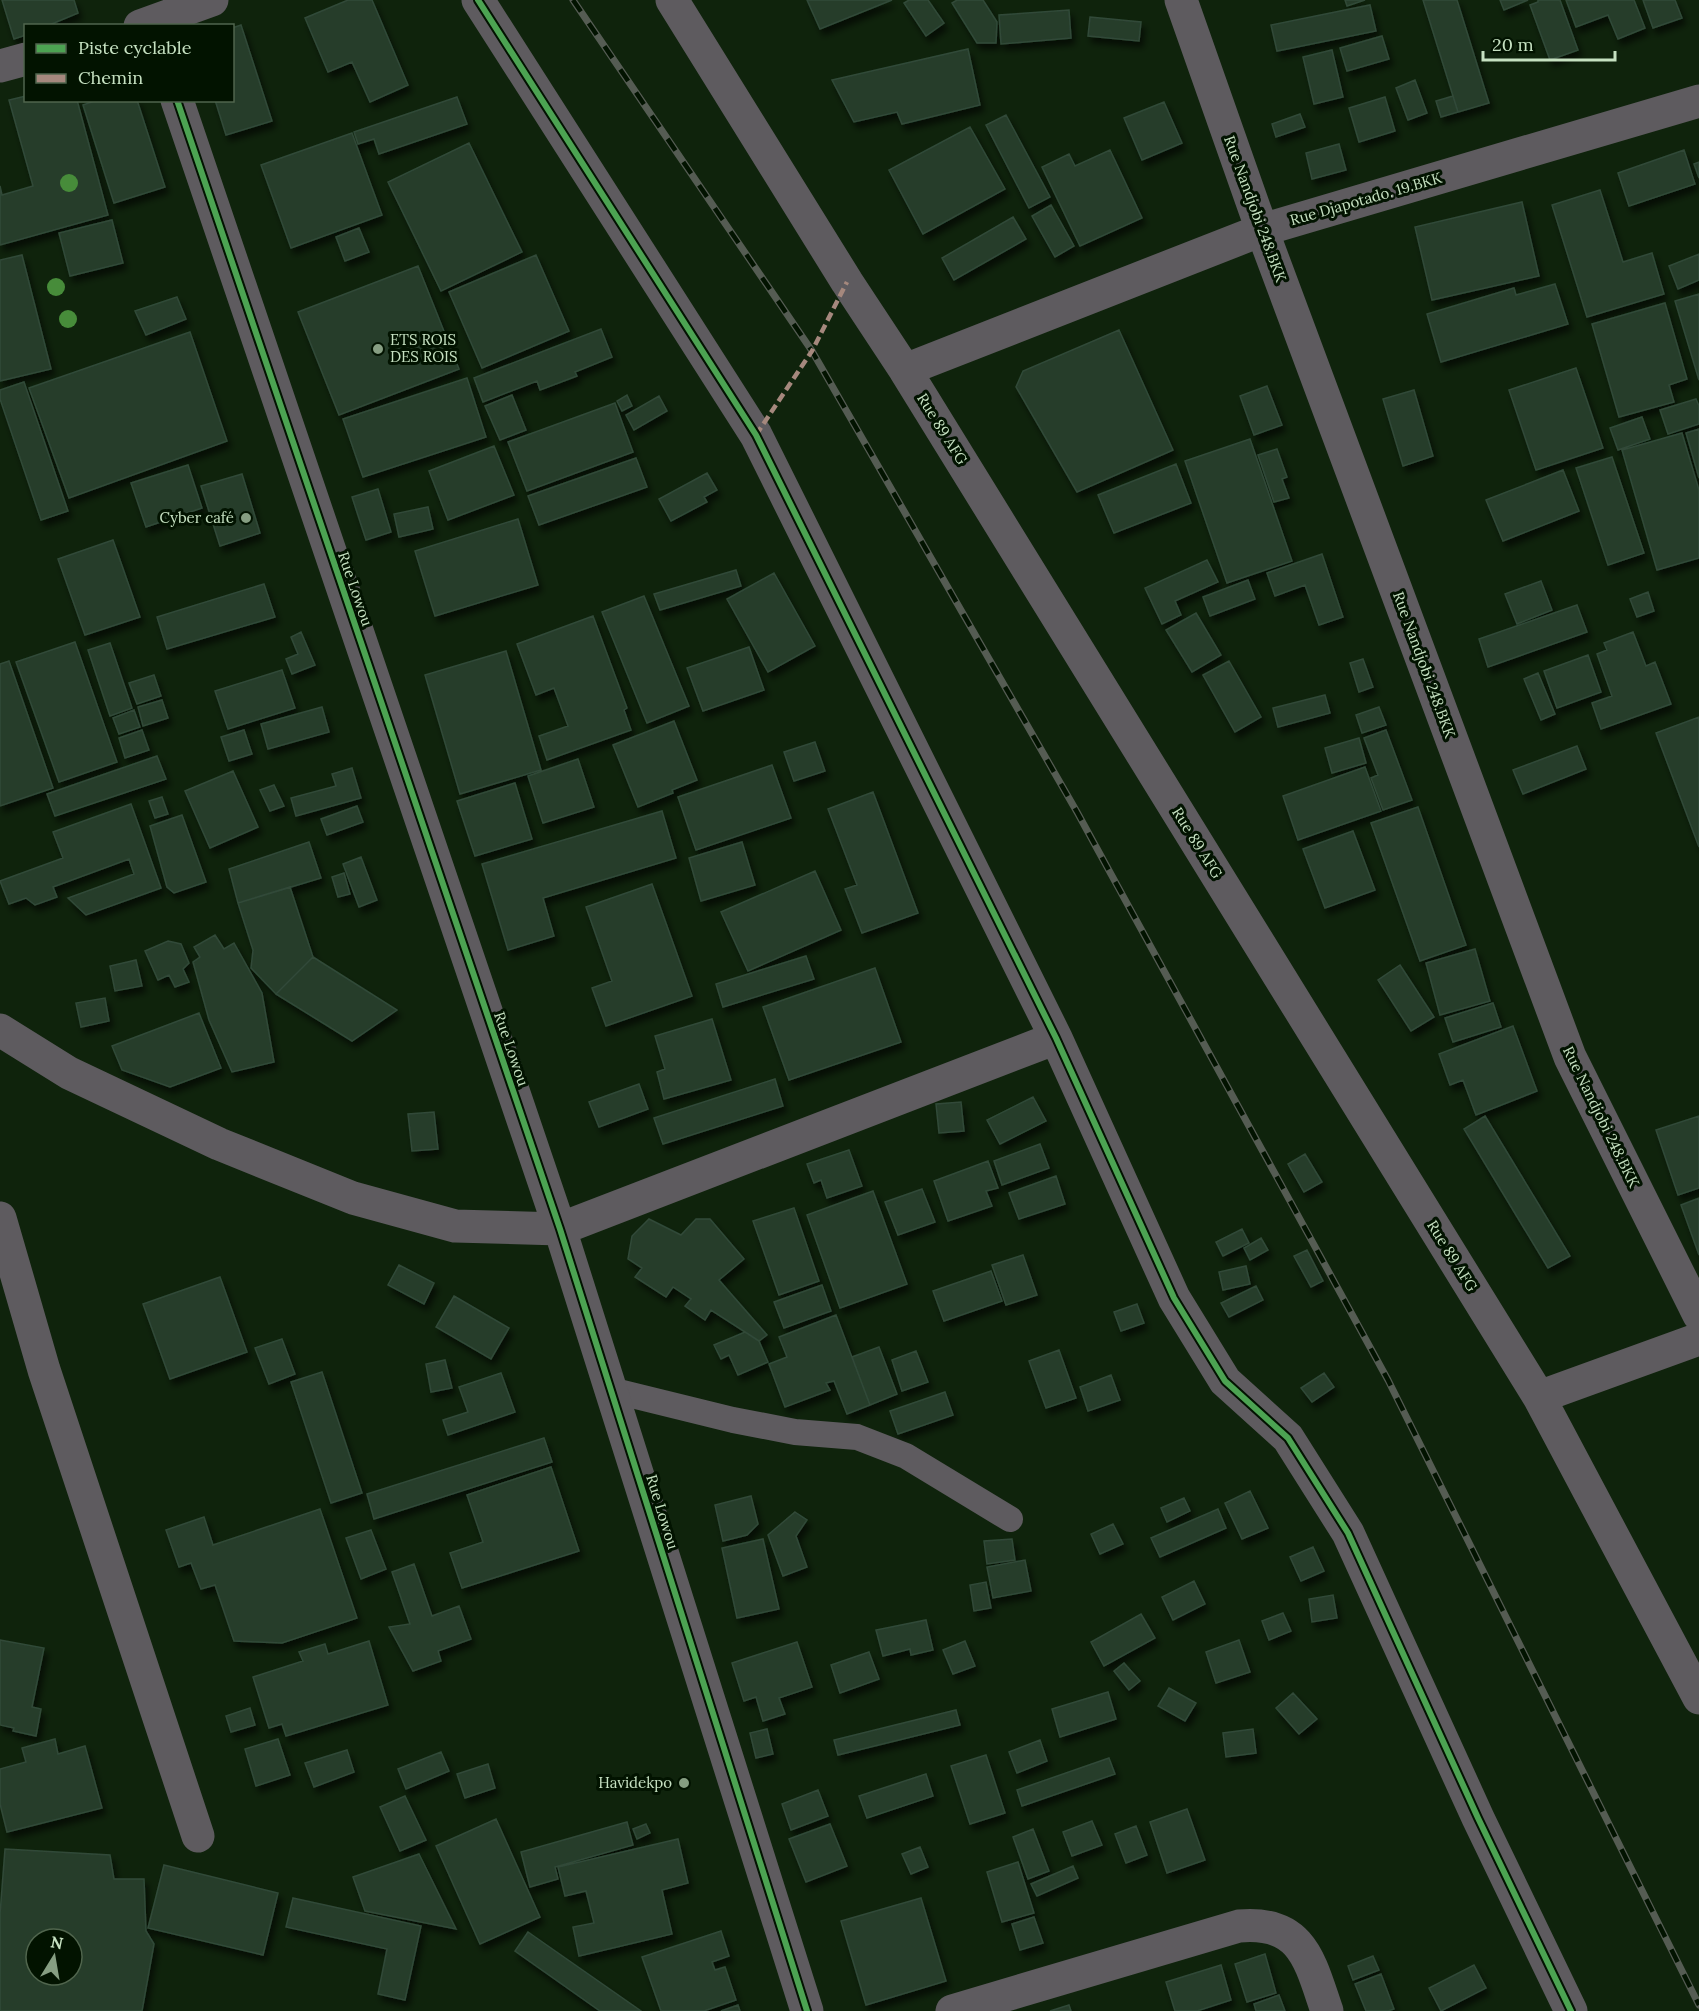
<svg xmlns="http://www.w3.org/2000/svg" width="1699" height="2011" font-family="Lora,serif">
  <style>
    .building { fill: #283c2c; stroke: #304a38; stroke-width: 1.5; fill-rule: evenodd; filter: url(#shadow) }
    .lines { fill: none; stroke-linecap: round; stroke-linejoin: round }
    .lane { stroke: #5e5b5f; stroke-width: 26 }
    .street { stroke: #5e5b5f; stroke-width: 33 }
    .rail-casing { stroke: #555c53; stroke-width: 7 }
    .rail { stroke: #021300; stroke-width: 4.5; stroke-dasharray: 14; stroke-linecap: butt }
    .quiet { stroke: #a5887d; stroke-width: 4.5; stroke-dasharray: 9 4.5; stroke-linecap: butt }
    .cycleway-casing { stroke: #021300; stroke-width: 10 }
    .cycleway { stroke: #4ca352; stroke-width: 6 }
    .tree { fill: #478c3a }
    .poi-dot { fill: #869e82; stroke: #021300; stroke-width: 2 }
    .labels { text-anchor: middle; stroke-width: 6; stroke-linejoin: round; paint-order: stroke }
    .street-label { font-size: 15px; fill: #c6e1c1; stroke: #021300 }
    .poi-label { font-size: 15px; fill: #c6e1c1; stroke: #021300; text-anchor: end }
  </style>
  <defs>
    <filter id="shadow"><feDropShadow dx="3.5" dy="6" stdDeviation="3" flood-color="#0009"/></filter>
  </defs>
  <rect width="100%" height="100%" fill="#0f230c"/>
  <!-- building -->
  <path class="building" d="M2 0H74L78 13 47 26H26V35L14 39Z
    M348 0H372L408 85 370 102 352 62 328 72 305 18Z
    M807 0H892L820 29Z
    M909 0H928L944 23 926 36 904 3Z
    M957 0H983L997 22 996 43H977L952 3Z
    M1345 0H1365L1347 6Z
    M1423 0H1457L1489 103 1458 112Z
    M1500 0H1528L1504 10Z
    M1538 0H1560L1578 50 1550 60 1530 5 1538 2Z
    M1566 0H1634L1645 28 1618 39 1608 15 1576 27Z
    M1643 0H1675L1682 18 1653 28Z
    M1370 5 1376 31 1277 51 1271 25Z
    M1069 10 1071 38 1001 44 999 15Z
    M1090 17 1141 22 1139 41 1088 36Z
    M241 25 272 121 226 135 215 100H232V28Z
    M1382 36 1389 59 1347 71 1340 48Z
    M968 49 980 105 902 124 897 112 854 122 832 80Z
    M1332 50 1343 97 1314 104 1303 57Z
    M1415 80 1427 113 1408 120 1396 88Z
    M26 96V100H77L108 215 0 245V186L2 195 33 186 9 100Z
    M1453 96 1458 112 1441 117 1436 101Z
    M457 97 467 124 379 154 374 139 358 144 354 132Z
    M1385 97 1395 131 1359 142 1349 108Z
    M97 100H137L165 187 114 203 83 105Z
    M1164 102 1182 143 1142 160 1124 118Z
    M1300 114 1305 127 1276 137 1272 124Z
    M1006 115 1050 197 1029 208 986 125Z
    M970 127 1005 189 923 234 889 170Z
    M352 133 382 215 291 248 261 165Z
    M469 143 522 252 441 291 388 182Z
    M1339 144 1346 170 1312 179 1306 153Z
    M1110 150 1142 218 1080 246 1042 167 1069 154 1075 166Z
    M1684 150 1695 184 1629 206 1618 173Z
    M1699 162V178L1694 164Z
    M1600 190 1623 262 1652 253 1664 294 1587 317 1552 205Z
    M1522 202 1539 276 1432 300 1415 227Z
    M1051 205 1074 246 1055 257 1032 216Z
    M1013 217 1026 239 954 280 942 258Z
    M112 220 123 263 70 276 59 233Z
    M359 228 369 252 345 261 336 237Z
    M1699 254V280L1678 289 1669 266Z
    M22 255 51 369 0 381V260Z
    M536 255 569 331 482 368 449 292Z
    M418 266 459 369 339 415 298 312Z
    M1555 284 1568 324 1441 362 1427 314 1514 288 1516 295Z
    M1699 294V380L1675 301Z
    M177 297 186 319 146 335 135 311Z
    M1665 303 1687 379 1669 385 1674 402 1619 417 1592 324Z
    M601 329 612 357 575 372 577 376 540 390 537 381 483 402 474 378Z
    M1119 330 1173 450 1077 492 1016 387 1023 371Z
    M190 332 227 441 69 498 29 388Z
    M1576 368 1603 448 1536 470 1509 390Z
    M467 378 486 437 363 477 343 419Z
    M24 382 68 511 41 520 0 399V390Z
    M1267 386 1282 425 1254 435 1240 396Z
    M1414 390 1433 456 1403 466 1383 399Z
    M512 395 526 430 500 440 485 406Z
    M627 395 632 406 622 411 617 401Z
    M659 396 667 411 634 430 626 415Z
    M1696 399 1699 406V424L1668 434 1660 410Z
    M615 403 633 452 527 491 508 442Z
    M1642 417 1650 439 1618 450 1610 428Z
    M1699 429V478L1686 433Z
    M1682 433 1699 490V558L1657 570 1622 450Z
    M1250 439 1292 561 1227 583 1185 461Z
    M494 446 514 495 448 520 429 471Z
    M1277 449 1287 477 1282 479 1289 498 1274 502 1258 455Z
    M1612 457 1644 553 1608 565 1576 468Z
    M636 458 647 487 539 525 528 496Z
    M1176 464 1191 503 1114 533 1098 495Z
    M188 465 202 508 146 527 131 483Z
    M1563 470 1579 511 1503 541 1486 500Z
    M707 473 717 490 704 497 707 502 671 521 659 499Z
    M242 474 260 533 220 546 201 486Z
    M378 489 391 532 366 540 352 497Z
    M428 507 433 529 399 537 394 514Z
    M518 519 538 585 435 616 415 551Z
    M113 540 140 617 85 635 58 559Z
    M1322 554 1343 617 1319 625 1305 585 1275 596 1267 573Z
    M1207 560 1218 582 1175 601 1181 615 1162 624 1145 588Z
    M736 570 741 586 660 610 654 594Z
    M774 573 815 646 768 672 727 599Z
    M1248 580 1255 599 1210 616 1203 597Z
    M1541 581 1552 610 1517 624 1505 594Z
    M264 584 275 617 167 649 157 617Z
    M1648 592 1654 611 1637 617 1630 599Z
    M644 596 689 706 647 723 602 612Z
    M1577 605 1587 632 1488 667 1479 639Z
    M1196 613 1221 655 1192 672 1166 630Z
    M593 616 627 708 624 710 631 730 547 760 539 736 568 726 554 688 536 695 517 644Z
    M301 632 315 665 292 674 286 659 298 654 291 637Z
    M1633 632 1646 666 1655 662 1671 704 1601 729 1592 703 1612 696 1597 654 1607 650 1604 643Z
    M75 642 117 762 59 782 16 662Z
    M110 643 132 708 110 716 88 650Z
    M749 647 764 690 703 711 687 668Z
    M506 651 541 770 460 794 425 675Z
    M1588 655 1601 692 1557 708 1544 671Z
    M1363 659 1373 687 1359 692 1350 663Z
    M9 661 53 788 0 806V664Z
    M1229 661 1261 717 1235 732 1203 675Z
    M282 670 295 708 228 729 215 691Z
    M1538 673 1555 714 1541 720 1524 679Z
    M154 675 161 696 137 704 129 683Z
    M1325 695 1330 713 1278 727 1273 708Z
    M162 700 168 718 143 726 138 707Z
    M322 707 329 732 268 749 261 724Z
    M1379 707 1386 725 1362 733 1356 715Z
    M134 710 140 727 119 734 113 718Z
    M1699 717V847L1656 733Z
    M674 721 697 780 672 790 673 793 638 807 613 745Z
    M142 730 149 750 125 758 119 738Z
    M244 730 252 754 229 761 221 737Z
    M1386 730 1412 800 1383 810 1371 778 1378 775 1364 738Z
    M1359 738 1366 763 1332 773 1325 748Z
    M815 742 825 771 794 781 784 752Z
    M1577 746 1586 769 1523 794 1513 770Z
    M157 756 166 779 55 816 47 794Z
    M578 759 594 807 543 823 528 776Z
    M772 765 791 818 696 850 678 797Z
    M1365 767 1381 811 1298 840 1283 796Z
    M352 768 361 798 296 816 291 798 336 786 332 774Z
    M233 771 258 827 210 848 185 791Z
    M515 783 532 839 475 856 457 801Z
    M274 785 284 806 270 811 260 790Z
    M873 792 918 913 862 933 845 889 857 885 828 809Z
    M162 797 168 814 155 818 149 801Z
    M131 804 161 888 86 915 68 898 134 874 129 859 53 887 57 897 35 905 26 898 9 904 0 881 63 858 53 832Z
    M357 806 363 822 327 835 321 819Z
    M1418 807 1466 945 1420 961 1371 823Z
    M662 811 676 858 543 898 554 936 508 950 482 864Z
    M182 815 206 882 174 893 167 887 150 826Z
    M1353 831 1375 890 1325 908 1303 849Z
    M309 842 321 878 238 903 229 869Z
    M742 842 755 885 701 901 689 858Z
    M361 857 377 900 359 907 343 864Z
    M815 871 841 930 748 971 721 912Z
    M344 873 350 894 338 897 332 877Z
    M652 884 692 996 606 1026 592 988 612 981 586 907Z
    M290 887 313 957 276 994 251 968 253 950 238 903Z
    M215 935 224 949 234 943 262 993 274 1062 232 1072 209 1020 193 962 200 957 194 947Z
    M168 941 181 944 189 963 183 969 189 982 175 987 169 975 158 980 145 951Z
    M1475 949 1490 1001 1440 1015 1426 963Z
    M806 956 814 979 723 1007 716 984Z
    M313 957 397 1010 352 1041 276 994Z
    M136 960 142 986 115 991 110 966Z
    M1400 965 1434 1017 1411 1031 1378 980Z
    M875 968 901 1042 789 1080 763 1007Z
    M105 998 109 1021 81 1027 76 1003Z
    M1493 1003 1501 1027 1453 1042 1445 1018Z
    M199 1013 221 1068 170 1087 122 1070 112 1046Z
    M712 1019 731 1080 664 1099 657 1072 665 1069 655 1036Z
    M1513 1026 1537 1091 1476 1115 1463 1080 1450 1085 1439 1054Z
    M775 1079 783 1106 663 1144 654 1118Z
    M639 1084 648 1109 599 1127 589 1102Z
    M1033 1097 1046 1121 1000 1144 987 1120Z
    M961 1102 964 1131 939 1133 936 1104Z
    M434 1112 438 1149 412 1151 408 1114Z
    M1485 1116 1570 1256 1548 1268 1464 1129Z
    M1699 1116V1188L1678 1195 1656 1130Z
    M1040 1144 1049 1168 1002 1185 994 1161Z
    M849 1150 862 1186 827 1198 821 1180 814 1183 807 1164Z
    M1305 1154 1322 1182 1304 1192 1288 1164Z
    M988 1161 998 1188 986 1191 992 1206 948 1221 934 1181Z
    M1056 1176 1065 1204 1019 1219 1009 1193Z
    M922 1189 935 1222 898 1235 885 1202Z
    M873 1191 907 1284 840 1308 807 1215Z
    M1699 1198V1255L1681 1205Z
    M794 1208 819 1281 779 1295 753 1221Z
    M649 1219 681 1235 696 1219H710L744 1259 719 1280 767 1335 759 1341 711 1310 705 1320 685 1306 691 1299 673 1287 666 1297 635 1277 642 1268 628 1259 632 1236Z
    M1242 1229 1249 1243 1223 1256 1216 1242Z
    M1261 1238 1268 1250 1250 1260 1244 1248Z
    M1307 1250 1323 1281 1311 1287 1294 1256Z
    M1023 1255 1037 1295 1006 1305 992 1265Z
    M399 1265 434 1283 424 1304 388 1285Z
    M1246 1266 1250 1284 1223 1290 1219 1272Z
    M991 1271 1002 1301 944 1321 933 1291Z
    M220 1277 247 1352 170 1379 143 1304Z
    M822 1285 831 1311 784 1328 774 1302Z
    M1256 1286 1263 1300 1229 1317 1221 1303Z
    M454 1296 509 1328 491 1359 436 1327Z
    M1137 1304 1144 1323 1121 1331 1114 1312Z
    M836 1315 870 1405 847 1414 834 1381 826 1383 830 1390 785 1407 769 1364 787 1357 779 1337Z
    M745 1332 759 1341 768 1362 738 1375 729 1355 721 1359 714 1345Z
    M282 1339 295 1374 269 1384 255 1348Z
    M879 1347 897 1394 870 1405 852 1357Z
    M1059 1350 1076 1398 1046 1408 1029 1361Z
    M916 1351 928 1382 902 1391 892 1360Z
    M445 1360 452 1388 431 1392 426 1364Z
    M322 1372 362 1493 331 1503 291 1382Z
    M501 1373 515 1412 448 1435 443 1420 468 1412 459 1387Z
    M1324 1373 1334 1387 1312 1402 1301 1388Z
    M1111 1375 1120 1400 1088 1411 1080 1387Z
    M945 1392 953 1415 898 1434 890 1411Z
    M544 1438 552 1462 374 1519 367 1494Z
    M551 1467 579 1551 462 1588 450 1553 483 1542 467 1495Z
    M1250 1491 1268 1528 1242 1539 1225 1503Z
    M751 1496 758 1524 747 1535 723 1541 715 1505Z
    M1184 1498 1190 1511 1167 1522 1161 1508Z
    M320 1509 357 1618 282 1643 234 1641 215 1585 201 1589 191 1563 179 1567 166 1530 204 1517 213 1545Z
    M1218 1509 1226 1528 1160 1557 1151 1538Z
    M795 1512 807 1520 796 1536 807 1567 783 1576 768 1535Z
    M1113 1524 1123 1544 1100 1554 1091 1534Z
    M371 1530 386 1569 361 1579 346 1538Z
    M763 1539 779 1609 737 1618 722 1548Z
    M1012 1539 1015 1560 987 1564 984 1541Z
    M1313 1547 1324 1571 1301 1581 1290 1557Z
    M1025 1560 1031 1591 993 1598 987 1567Z
    M414 1564 432 1616 459 1606 471 1639 438 1651 441 1661 413 1671 389 1627 410 1624 392 1572Z
    M1194 1581 1205 1604 1173 1620 1162 1597Z
    M986 1582 991 1608 974 1611 970 1585Z
    M1333 1595 1337 1618 1312 1622 1309 1599Z
    M1283 1613 1291 1631 1269 1640 1262 1621Z
    M1141 1614 1155 1638 1104 1666 1091 1642Z
    M926 1620 933 1650 911 1655 910 1649 883 1656 876 1630Z
    M0 1640 44 1648 32 1707 41 1709 36 1736 13 1731 14 1728 0 1725Z
    M1239 1640 1250 1672 1216 1683 1206 1652Z
    M369 1641 388 1705 286 1736 282 1724 269 1728 253 1677 303 1661 299 1652 325 1644 328 1654Z
    M965 1641 975 1666 953 1674 943 1650Z
    M797 1642 812 1687 779 1698 785 1714 763 1721 756 1697 744 1701 732 1663Z
    M869 1652 879 1679 840 1693 831 1665Z
    M1124 1663 1140 1681 1129 1690 1114 1671Z
    M1169 1688 1196 1703 1185 1721 1158 1706Z
    M1108 1692 1116 1719 1060 1737 1052 1709Z
    M1293 1693 1317 1719 1299 1734 1276 1708Z
    M250 1708 255 1725 231 1732 226 1716Z
    M956 1710 960 1725 838 1755 834 1740Z
    M767 1729 773 1754 756 1758 750 1733Z
    M1253 1729 1256 1753 1226 1757 1223 1733Z
    M55 1739 58 1754 85 1746 102 1808 7 1832 0 1804V1769L26 1762 22 1748Z
    M278 1739 290 1775 256 1786 245 1749Z
    M1040 1740 1047 1761 1017 1773 1009 1752Z
    M347 1750 354 1772 314 1787 305 1763Z
    M441 1752 449 1771 406 1789 398 1769Z
    M986 1755 1005 1813 970 1824 951 1766Z
    M1109 1758 1115 1774 1022 1806 1017 1790Z
    M488 1764 495 1788 465 1798 457 1774Z
    M926 1774 933 1796 867 1818 859 1796Z
    M818 1790 828 1816 791 1830 782 1804Z
    M405 1796 426 1840 400 1851 380 1807Z
    M1187 1809 1205 1860 1167 1873 1150 1822Z
    M496 1819 540 1917 480 1944 436 1846Z
    M1092 1821 1102 1845 1072 1856 1063 1832Z
    M627 1822 633 1845 555 1867 558 1879 530 1887 521 1852Z
    M646 1824 650 1833 637 1839 633 1829Z
    M830 1824 847 1866 806 1882 789 1839Z
    M1136 1826 1147 1855 1126 1863 1115 1834Z
    M1033 1829 1049 1871 1028 1879 1013 1837Z
    M678 1839 688 1883 662 1890 672 1934 579 1956 573 1927 594 1923 586 1891 565 1896 558 1867Z
    M920 1847 928 1867 911 1874 902 1854Z
    M5 1849 110 1855 114 1879H144L146 1931 154 1944 142 2011H0V1914ZM36 1939H72V1975H36Z
    M419 1854 456 1929 365 1911 353 1877Z
    M1018 1862 1034 1913 1002 1922 987 1872Z
    M164 1865 278 1893 263 1955 148 1928Z
    M1073 1866 1078 1878 1037 1896 1031 1884Z
    M293 1898 421 1926 405 2000 378 1994 387 1949 286 1927Z
    M921 1898 946 1981 866 2005 841 1921Z
    M1034 1917 1043 1943 1020 1950 1012 1924Z
    M721 1931 729 1956 712 1962 715 1970 725 1967 736 2000 704 2011H661L642 1957Z
    M528 1932 641 2011H600L515 1951Z
    M1265 1954 1276 1993 1247 2002 1235 1964Z
    M1373 1956 1379 1970 1353 1980 1348 1966Z
    M1221 1965 1231 2000 1197 2011H1175L1166 1982Z
    M1474 1965 1486 1988 1441 2011 1429 1988Z
    M1381 1974 1394 2009 1388 2011H1366L1355 1984Z
    M1279 1995 1285 2011H1256L1254 2004Z
    M738 2005 740 2011H721Z
    M1069 2005 1071 2011H1050Z"/>
  <g class="lines">
    <!-- lane -->
    <path class="lane" d="M611 1390 733 1420 795 1432 857 1437 906 1456 1010 1519"/>
    <!-- street -->
    <path class="street" d="M478 0 756 435 1056 1038 1174 1298 1225 1381 1288 1438 1348 1533 1478 1818 1571 2011
      M672 0 847 282 905 370 1539 1397 1699 1698
      M1181 0 1262 230 1570 1057 1699 1315
      M140 26 212 0
      M0 66 26 59
      M177 100 560 1229 807 2011
      M905 370 1262 230 1699 101
      M0 1030 69 1073 219 1144 353 1198 455 1226 560 1229 1056 1038
      M0 1218 44 1370 198 1836
      M1539 1397 1699 1339
      M952 2011 1239 1926C1303 1920 1310 1962 1327 2011"/>
    <defs>
      <path id="rail" d="M573 0 812 351 1077 812 1388 1380 1699 2005"/>
    </defs>
    <!-- rail casing -->
    <use href="#rail" class="rail-casing"/>
    <!-- rail -->
    <use href="#rail" class="rail"/>
    <!-- quiet -->
    <path class="quiet" d="M756 435 812 351 847 282"/>
    <defs>
      <path id="cycleway" d="M478 0 756 435 1056 1038 1174 1298 1225 1381 1288 1438 1348 1533 1478 1818 1571 2011
        M177 100 560 1229 807 2011"/>
    </defs>
    <!-- cycleway casing -->
    <use href="#cycleway" class="cycleway-casing"/>
    <!-- cycleway -->
    <use href="#cycleway" class="cycleway"/>
  </g>
  <!-- trees -->
  <g class="tree">
    <circle cx="69" cy="183" r="9"/>
    <circle cx="56" cy="287" r="9"/>
    <circle cx="68" cy="319" r="9"/>
  </g>
  <!-- markers -->
  <g class="poi-dot">
    <circle cx="378" cy="349" r="6"/>
    <circle cx="246" cy="518" r="6"/>
    <circle cx="684" cy="1783" r="6"/>
  </g>
  <g class="labels">
    <!-- street labels -->
    <g class="street-label">
      <text transform="translate(1366 199) rotate(-16)" y="5">Rue Djapotado. 19.BKK</text>
      <text transform="translate(1255 209) rotate(70)" y="5">Rue Nandjobi 248.BKK</text>
      <text transform="translate(942 429) rotate(58)" y="5">Rue 89 AFG</text>
      <text transform="translate(355 589) rotate(71)" y="5">Rue Lowou</text>
      <text transform="translate(1424 665) rotate(70)" y="5">Rue Nandjobi 248.BKK</text>
      <text transform="translate(1197 843) rotate(58)" y="5">Rue 89 AFG</text>
      <text transform="translate(511 1049) rotate(71)" y="5">Rue Lowou</text>
      <text transform="translate(1601 1117) rotate(64)" y="5">Rue Nandjobi 248.BKK</text>
      <text transform="translate(1452 1256) rotate(58)" y="5">Rue 89 AFG</text>
      <text transform="translate(662 1512) rotate(73)" y="5">Rue Lowou</text>
    </g>
    <!-- poi labels -->
    <g class="poi-label">
      <text x="390" y="345" text-anchor="start">ETS ROIS<tspan x="390" dy="17">DES ROIS</tspan></text>
      <text x="234" y="523">Cyber café</text>
      <text x="672" y="1788">Havidekpo</text>
    </g>
  </g>
  <!-- legend -->
  <rect x="24" y="24" width="210" height="78" fill="#021300" stroke="#50654d" stroke-width="1.5"/>
  <rect x="36" y="44" width="30" height="9" fill="#4ca352" stroke="#50654d" stroke-width="1.5"/>
  <text x="78" y="54" font-size="18" fill="#c6e1c1">Piste cyclable</text>
  <rect x="36" y="74" width="30" height="9" fill="#a5887d" stroke="#50654d" stroke-width="1.5"/>
  <text x="78" y="84" font-size="18" fill="#c6e1c1">Chemin</text>
  <!-- north arrow -->
  <g transform="translate(54 1957) rotate(11)"><circle r="28" fill="#021300" stroke="#50654d" stroke-width="1.5"/>
  <path d="M0-4.5L10 22L0 15L-10 22Z" fill="#869e82"/>
  <text y="-9" font-size="16" font-weight="bold" text-anchor="middle" fill="#c6e1c1">N</text>
  </g>
  <!-- scale -->
  <path d="M1483 51v9h132v-9" fill="none" stroke="#c6e1c1" stroke-width="3"/>
  <text x="1492" y="51" font-size="18" fill="#c6e1c1" stroke="#021300" stroke-width="4.5" paint-order="stroke">20 m</text>
</svg>
